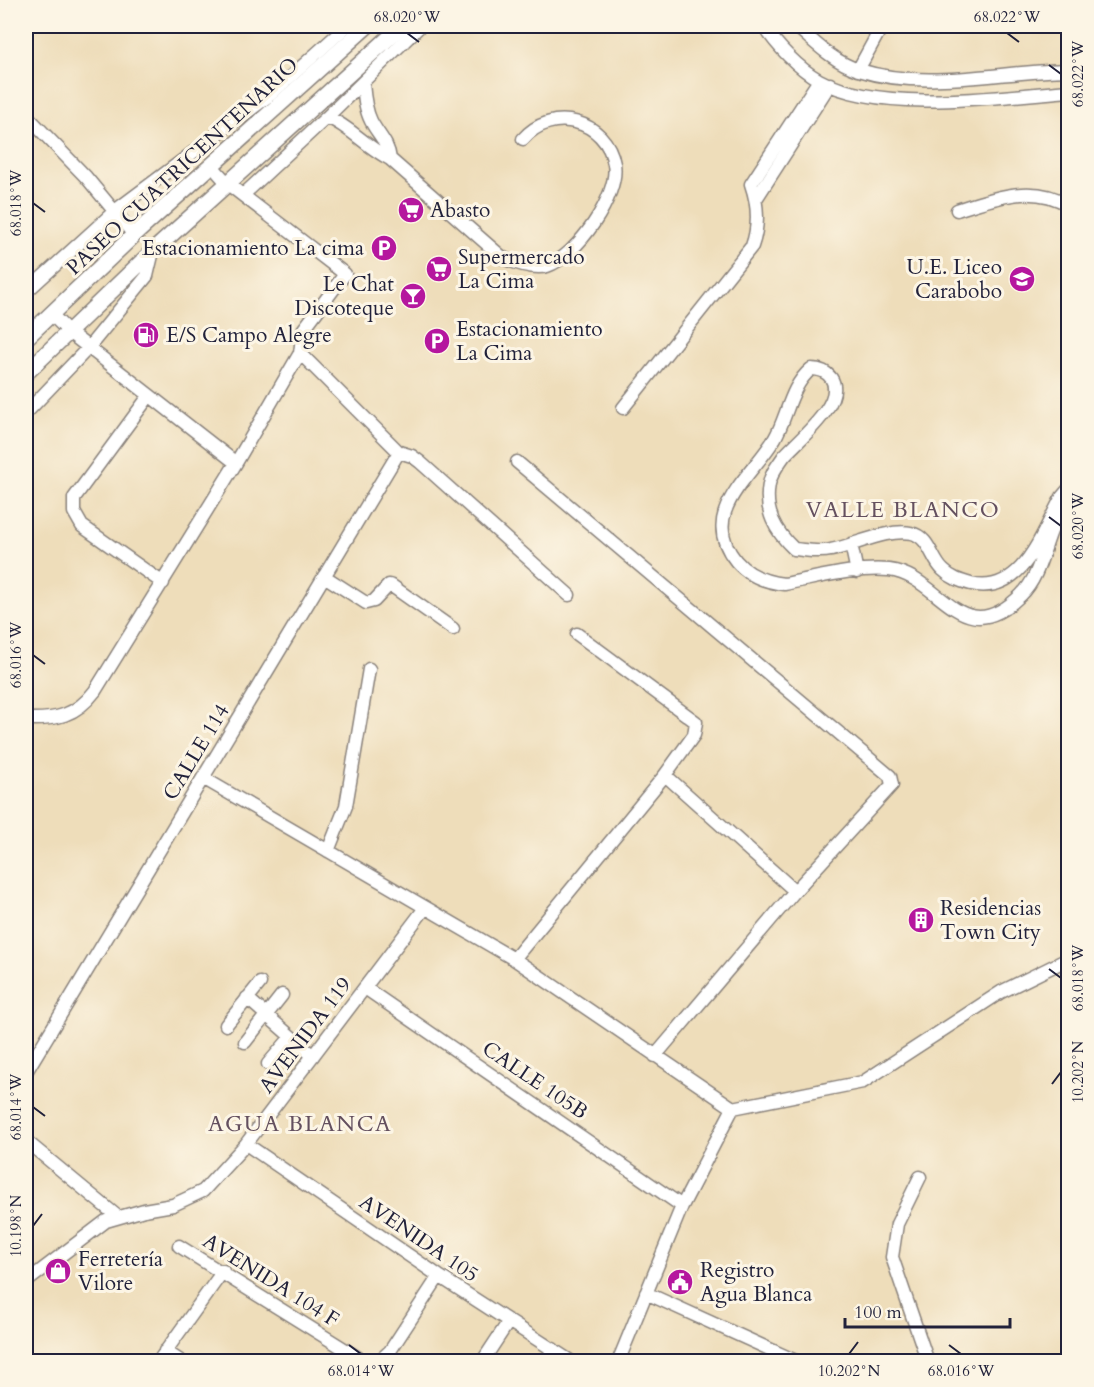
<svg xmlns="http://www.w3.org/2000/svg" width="1094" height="1387" font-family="Cardo,serif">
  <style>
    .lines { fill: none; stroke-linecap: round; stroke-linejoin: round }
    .minor-casing { stroke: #88807a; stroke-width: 15 }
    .tertiary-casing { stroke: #88807a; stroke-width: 18 }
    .minor { stroke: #fff; stroke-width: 12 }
    .tertiary { stroke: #fff; stroke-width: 15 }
    .ticks { fill: none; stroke: #22223b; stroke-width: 2 }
    .labels { text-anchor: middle; stroke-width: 6; stroke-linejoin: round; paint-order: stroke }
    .street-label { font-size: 21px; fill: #22223b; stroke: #fcf5e5 }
    .poi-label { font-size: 21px; fill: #22223b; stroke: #fcf5e5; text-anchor: start }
    .neighbourhood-label { font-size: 22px; letter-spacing: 1.5px; fill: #64505f; stroke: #fcf5e5 }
    .neatline { fill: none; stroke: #22223b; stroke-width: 2 }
    .ticks-label { font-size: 15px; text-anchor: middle; fill: #22223b }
  </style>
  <rect width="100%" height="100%" fill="#fcf5e5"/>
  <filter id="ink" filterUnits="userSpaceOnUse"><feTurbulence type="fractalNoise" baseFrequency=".0167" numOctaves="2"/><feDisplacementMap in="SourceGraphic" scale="12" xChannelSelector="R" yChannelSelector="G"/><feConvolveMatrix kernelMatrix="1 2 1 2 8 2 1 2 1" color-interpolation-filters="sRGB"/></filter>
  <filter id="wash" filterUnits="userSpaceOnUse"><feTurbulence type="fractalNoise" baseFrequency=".008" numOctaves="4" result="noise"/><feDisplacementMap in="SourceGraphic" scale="24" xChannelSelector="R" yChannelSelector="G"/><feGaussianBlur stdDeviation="1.35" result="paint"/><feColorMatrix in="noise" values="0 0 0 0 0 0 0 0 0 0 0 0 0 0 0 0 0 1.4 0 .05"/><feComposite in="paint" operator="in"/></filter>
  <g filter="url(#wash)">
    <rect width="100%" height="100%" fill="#eeddba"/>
  </g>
  <g filter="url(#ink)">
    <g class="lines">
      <defs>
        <path id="minor" d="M764 26C777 46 798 68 819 80 881 114 999 97 1068 91
          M796 26C814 42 835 63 859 70 925 91 1001 71 1068 70
          M858 70 882 26
          M363 83C364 95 365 109 371 121 378 135 388 142 390 159
          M26 115 86 177 134 235
          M327 117C351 127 367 148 390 159L503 258C515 263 534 270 547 266 576 257 620 195 614 164 606 119 551 106 523 139
          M213 167 228 184 345 274 303 330 300 353
          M243 195 327 117 420 26
          M756 199 830 84
          M957 210C993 198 1034 183 1068 205
          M26 292 116 210 270 95 347 26
          M52 315 70 333 236 463
          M149 396 74 498V512L82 526 163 583
          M623 408 752 246C759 226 758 204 751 184L819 80
          M26 413 89 347 147 276 153 251
          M517 462 890 776 892 785 795 891 655 1056
          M1068 490 1062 497C1042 532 1023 596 971 584 960 581 951 578 943 570 931 559 930 537 911 533 889 528 853 546 831 550 819 553 806 550 794 549 775 531 764 511 769 484 771 473 778 465 784 456 798 440 847 402 831 378 826 371 819 369 811 369 790 387 788 415 775 438 752 477 697 513 736 561 748 575 765 582 784 584 817 578 855 567 889 570 941 576 961 654 1021 595 1046 571 1043 529 1068 502
          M851 544 857 572
          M324 576 366 603 374 601 389 585 392 586 453 629
          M577 634 696 722 694 735 665 775
          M26 719C56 720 76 716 95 691L236 463 300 353 399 452 412 456 420 462 569 595
          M203 778 514 959 733 1108
          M328 851 346 806 369 669
          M514 959 665 775 795 891
          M365 988 682 1206
          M247 998 313 1056
          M226 1025 260 983
          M245 1042 282 995
          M268 1064 291 1037
          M26 1072 399 452
          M26 1141 118 1217
          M246 1144 439 1276 572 1362
          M920 1177 897 1224 892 1257 928 1362
          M179 1246 362 1360 375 1362
          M26 1282 106 1221 144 1210 173 1205 203 1191 246 1144 425 908
          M646 1293 798 1362
          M165 1351 182 1362
          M158 1362 223 1271
          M378 1362 390 1351 439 1276
          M482 1362 509 1321
          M546 1362 553 1349
          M618 1362 682 1206 733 1108 863 1082 1001 992 1068 959"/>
        <path id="tertiary" d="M26 338 134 235 367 26
          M26 373 153 251 402 26"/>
      </defs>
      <!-- minor casing -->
      <use href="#minor" class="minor-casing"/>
      <!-- tertiary casing -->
      <use href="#tertiary" class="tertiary-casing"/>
      <!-- minor -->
      <use href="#minor" class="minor"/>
      <!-- tertiary -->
      <use href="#tertiary" class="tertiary"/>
    </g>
  </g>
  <!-- ticks -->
  <path class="ticks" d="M407 33 419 42M1007 33 1019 42M1049 65 1061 74M33 203 45 212M1049 517 1061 526M33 655 45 664M1049 969 1061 978M1052 1084 1061 1072M33 1107 45 1116M33 1226 42 1214M349 1345 361 1354M949 1345 961 1354M849 1354 858 1342"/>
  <!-- icons -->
  <defs>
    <symbol id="supermarket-disc" viewBox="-11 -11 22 22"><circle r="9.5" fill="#b5179e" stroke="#fcf5e5"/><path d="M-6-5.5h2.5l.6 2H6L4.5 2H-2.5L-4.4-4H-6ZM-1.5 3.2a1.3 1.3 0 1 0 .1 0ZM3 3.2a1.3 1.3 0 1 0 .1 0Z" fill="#fff"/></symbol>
    <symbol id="parking-disc" viewBox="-11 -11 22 22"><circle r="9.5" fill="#b5179e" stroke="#fcf5e5"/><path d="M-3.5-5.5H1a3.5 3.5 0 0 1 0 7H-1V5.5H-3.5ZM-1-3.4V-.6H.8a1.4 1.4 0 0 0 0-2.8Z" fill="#fff"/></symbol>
    <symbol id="university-disc" viewBox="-11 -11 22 22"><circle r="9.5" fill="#b5179e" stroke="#fcf5e5"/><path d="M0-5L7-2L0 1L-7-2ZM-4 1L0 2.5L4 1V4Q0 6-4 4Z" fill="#fff"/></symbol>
    <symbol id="bar-disc" viewBox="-11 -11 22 22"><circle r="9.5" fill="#b5179e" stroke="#fcf5e5"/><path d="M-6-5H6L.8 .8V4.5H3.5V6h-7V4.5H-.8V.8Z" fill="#fff"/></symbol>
    <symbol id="fuel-disc" viewBox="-11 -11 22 22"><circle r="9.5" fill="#b5179e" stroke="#fcf5e5"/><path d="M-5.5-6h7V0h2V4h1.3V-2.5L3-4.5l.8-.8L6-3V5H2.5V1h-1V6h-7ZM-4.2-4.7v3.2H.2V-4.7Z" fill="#fff"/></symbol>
    <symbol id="building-disc" viewBox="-11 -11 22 22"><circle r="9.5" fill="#b5179e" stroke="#fcf5e5"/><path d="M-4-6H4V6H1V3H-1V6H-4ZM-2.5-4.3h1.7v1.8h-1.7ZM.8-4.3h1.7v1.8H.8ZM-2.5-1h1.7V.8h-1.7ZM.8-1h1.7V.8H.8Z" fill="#fff"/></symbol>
    <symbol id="shop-disc" viewBox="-11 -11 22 22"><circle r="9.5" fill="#b5179e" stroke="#fcf5e5"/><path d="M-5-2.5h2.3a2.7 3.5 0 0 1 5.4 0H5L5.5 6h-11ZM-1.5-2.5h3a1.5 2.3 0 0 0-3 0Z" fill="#fff"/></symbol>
    <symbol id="civic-disc" viewBox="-11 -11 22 22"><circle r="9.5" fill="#b5179e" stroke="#fcf5e5"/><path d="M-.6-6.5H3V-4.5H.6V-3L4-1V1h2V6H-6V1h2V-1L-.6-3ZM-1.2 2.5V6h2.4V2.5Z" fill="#fff"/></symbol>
  </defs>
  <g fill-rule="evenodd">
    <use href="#supermarket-disc" x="396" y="195" width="30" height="30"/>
    <use href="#parking-disc" x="369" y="233" width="30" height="30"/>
    <use href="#supermarket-disc" x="424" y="254" width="30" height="30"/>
    <use href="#university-disc" x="1007" y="264" width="30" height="30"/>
    <use href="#bar-disc" x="398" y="281" width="30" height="30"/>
    <use href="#fuel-disc" x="131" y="320" width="30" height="30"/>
    <use href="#parking-disc" x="422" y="326" width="30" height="30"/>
    <use href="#building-disc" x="906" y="905" width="30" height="30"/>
    <use href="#shop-disc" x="43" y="1256" width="30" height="30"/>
    <use href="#civic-disc" x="665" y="1267" width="30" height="30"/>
  </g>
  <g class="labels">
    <!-- street labels -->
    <g class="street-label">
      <text transform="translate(182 166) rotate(-43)" y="7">PASEO CUATRICENTENARIO</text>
      <text transform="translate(196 752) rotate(-59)" y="7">CALLE 114</text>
      <text transform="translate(305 1035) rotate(-53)" y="7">AVENIDA 119</text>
      <text transform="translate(535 1080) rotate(34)" y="7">CALLE 105B</text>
      <text transform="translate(419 1238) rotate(34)" y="7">AVENIDA 105</text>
      <text transform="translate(271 1280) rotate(32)" y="7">AVENIDA 104 F</text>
    </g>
    <!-- poi labels -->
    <g class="poi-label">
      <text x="430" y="217">Abasto</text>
      <text x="364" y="255" text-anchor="end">Estacionamiento La cima</text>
      <text x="458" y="264">Supermercado<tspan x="458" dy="24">La Cima</tspan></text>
      <text x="1002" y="274" text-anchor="end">U.E. Liceo<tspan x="1002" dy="24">Carabobo</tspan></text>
      <text x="394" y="291" text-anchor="end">Le Chat<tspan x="394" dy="24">Discoteque</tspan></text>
      <text x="456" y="336">Estacionamiento<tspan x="456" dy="24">La Cima</tspan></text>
      <text x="166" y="342">E/S Campo Alegre</text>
      <text x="940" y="915">Residencias<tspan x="940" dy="24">Town City</tspan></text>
      <text x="78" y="1266">Ferretería<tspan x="78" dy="24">Vilore</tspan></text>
      <text x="700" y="1277">Registro<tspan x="700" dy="24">Agua Blanca</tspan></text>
    </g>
    <!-- neighbourhood labels -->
    <g class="neighbourhood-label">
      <text x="903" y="517">VALLE BLANCO</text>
      <text x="300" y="1131">AGUA BLANCA</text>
    </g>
  </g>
  <!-- margin -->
  <rect width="1094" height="1387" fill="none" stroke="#fcf5e5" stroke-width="66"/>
  <!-- scale -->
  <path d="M845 1318v9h165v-9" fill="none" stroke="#22223b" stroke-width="3"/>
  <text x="854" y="1318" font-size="18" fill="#22223b" stroke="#fcf5e5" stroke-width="4.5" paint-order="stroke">100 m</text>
  <rect x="33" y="33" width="1028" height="1321" class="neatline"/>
  <g class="ticks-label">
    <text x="407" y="22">68.020°W</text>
    <text x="1007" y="22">68.022°W</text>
    <text transform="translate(1078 74) rotate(-90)" y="5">68.022°W</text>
    <text transform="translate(16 203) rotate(-90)" y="5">68.018°W</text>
    <text transform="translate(1078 526) rotate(-90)" y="5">68.020°W</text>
    <text transform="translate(16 655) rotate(-90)" y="5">68.016°W</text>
    <text transform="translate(1078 978) rotate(-90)" y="5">68.018°W</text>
    <text transform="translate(1078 1072) rotate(-90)" y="5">10.202°N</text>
    <text transform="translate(16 1107) rotate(-90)" y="5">68.014°W</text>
    <text transform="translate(16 1226) rotate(-90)" y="5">10.198°N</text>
    <text x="361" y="1376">68.014°W</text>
    <text x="849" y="1376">10.202°N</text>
    <text x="961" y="1376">68.016°W</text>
  </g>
</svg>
